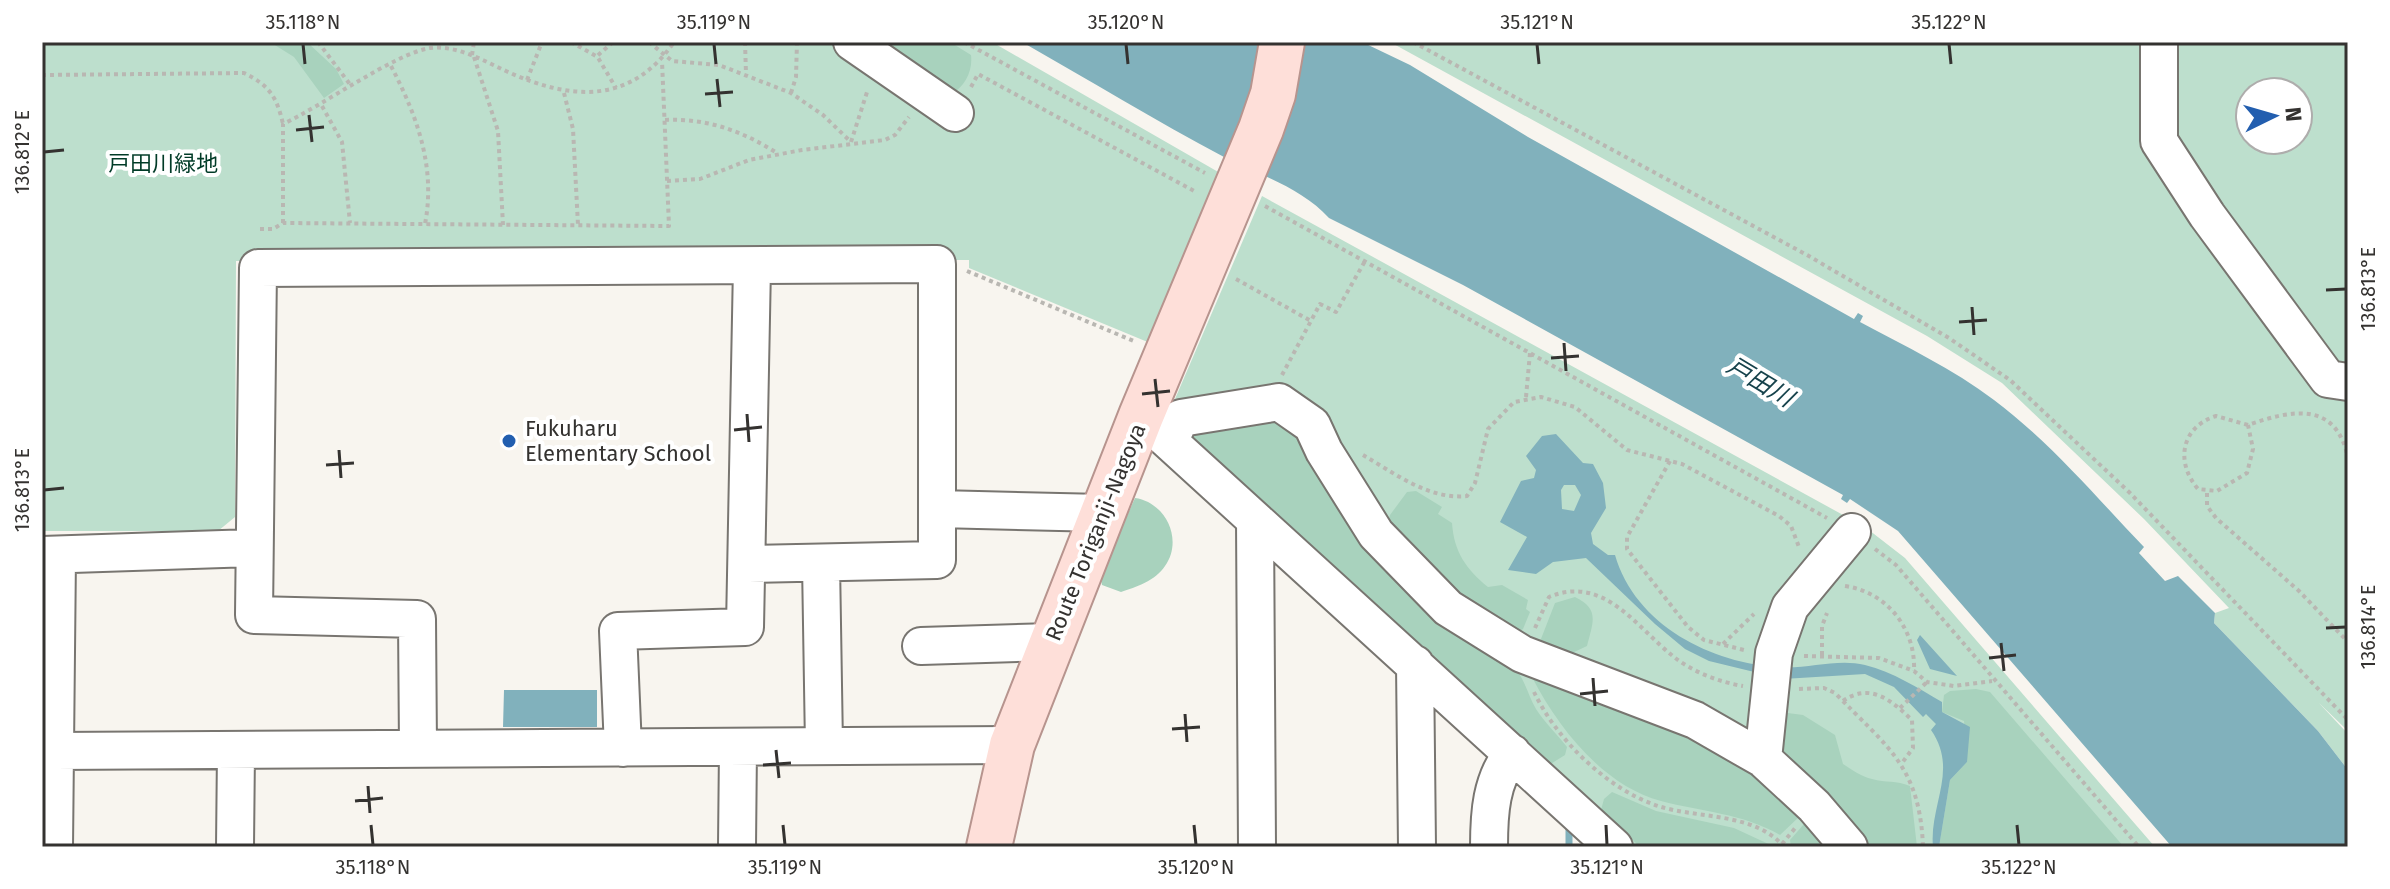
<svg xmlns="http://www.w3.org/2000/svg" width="2390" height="889" font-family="'Fira Sans','Noto Sans JP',sans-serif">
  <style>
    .green { fill: #bddfcd; fill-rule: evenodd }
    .forest { fill: #a8d2bd }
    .water { fill: #81b1bc; fill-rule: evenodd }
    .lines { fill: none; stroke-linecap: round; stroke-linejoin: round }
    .stream { stroke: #81b1bc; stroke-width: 7 }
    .minor-casing { stroke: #787570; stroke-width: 40 }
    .major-casing { stroke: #b7948e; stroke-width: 48 }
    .path { stroke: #b9b7b2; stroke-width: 4; stroke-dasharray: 4 4; stroke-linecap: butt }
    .minor { stroke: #fff; stroke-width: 36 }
    .major { stroke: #fedfd9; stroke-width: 44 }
    .ticks { fill: none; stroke: #343230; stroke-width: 3 }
    .poi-dot { fill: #225eaf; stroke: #fff; stroke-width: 3 }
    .labels { text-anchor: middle; stroke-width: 8; stroke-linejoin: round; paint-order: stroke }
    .park-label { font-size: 22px; fill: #013b27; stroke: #fff }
    .poi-label { font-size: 22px; fill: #343230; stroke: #fff; text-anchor: start }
    .street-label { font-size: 22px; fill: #343230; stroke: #fff }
    .water-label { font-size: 24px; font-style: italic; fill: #17434c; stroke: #fff }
    .neatline { fill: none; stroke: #343230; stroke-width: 3 }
    .ticks-label { font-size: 20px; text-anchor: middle; fill: #343230 }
  </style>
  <rect width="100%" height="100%" fill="#f8f5ef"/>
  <!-- green -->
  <path class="green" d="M42 42H992L1220 173 1150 343 969 268V260L236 261 235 517 218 531H42Z
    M1390 42H2348V731L2319 703 2348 734V770L2318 731 2214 623 2215 613 2229 608 2144 519 2002 383 1927 336ZM2250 92H2298V140H2250Z
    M1262 196 1865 527 1905 558 2155 847H1633L1166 420Z"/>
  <!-- forest -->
  <path class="forest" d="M270 42H307L336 69 344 84 324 98 294 57Z
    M871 42H950L971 55C973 70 965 87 952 93Z
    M1268 419C1321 439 1346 516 1378 561 1417 616 1462 629 1512 666 1524 675 1528 696 1536 709 1544 722 1557 734 1567 747L1565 755 1549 765 1185 432Z
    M1416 491 1442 507 1438 514 1452 523C1454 552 1466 569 1488 587L1502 585 1528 600 1526 609 1530 612 1523 629 1514 635 1467 610 1387 527 1390 515 1407 492Z
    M1135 498C1165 502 1184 539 1165 566 1155 581 1136 587 1121 592L1102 585 1100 576Z
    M1575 597C1600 609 1593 622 1587 646L1572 653 1539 644 1555 603Z
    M1543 671 1736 757 1801 815 1780 835C1742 813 1702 812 1661 801 1604 786 1559 729 1533 679L1535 674Z
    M1976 689 1990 692 2124 847H1939L1950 780 1967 762 1964 721 1942 712 1944 695 1950 691Z
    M1780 712 1803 715 1835 735 1843 764C1851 769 1862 777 1872 779 1886 783 1896 780 1910 786L1917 847H1863L1781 761Z
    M1612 792 1656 811 1734 828 1775 847H1640L1601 810 1604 799Z
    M1804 824 1816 825 1832 847H1791L1790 840Z"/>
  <!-- water -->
  <path class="water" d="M1022 42H1362L1410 65 1528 137 1854 319 1858 313 1863 316 1860 322C1905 346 1953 369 1994 400 2050 442 2096 497 2144 547L2139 553 2165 581 2178 576 2215 613 2214 623 2318 731 2348 770V847H2172L1898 531 1850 499 1847 503 1841 499 1843 495 1463 285 1329 218C1302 188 1260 175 1224 157 1156 121 1089 80 1022 42Z
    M1556 434 1583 463 1593 464 1603 483 1606 508 1591 533 1593 544 1608 555H1615C1635 625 1712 664 1780 667 1808 669 1838 658 1865 665 1893 672 1918 688 1942 702V712L1970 727 1967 762 1950 780 1939 847H1933C1929 805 1959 770 1931 730L1936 724 1926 714 1923 717 1894 687 1865 674 1783 679 1709 661 1685 649 1655 624 1586 558 1553 562 1536 574 1508 570 1527 537 1500 522 1521 481 1534 478 1536 470 1526 456 1542 436ZM1564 485H1575L1581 495 1574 511 1562 509 1561 490Z
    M1920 635 1957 676 1930 669 1917 640Z
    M504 690H597V727H503Z"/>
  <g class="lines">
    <!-- stream -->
    <path class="stream" d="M1569 847V825L1572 828"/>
    <defs>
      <path id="minor" d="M852 42 955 113
        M2159 42V141L2207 215 2328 379 2348 382
        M1151 425 1614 847
        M1169 441 1181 418 1279 402 1312 425 1324 451 1376 534 1448 608 1522 654 1695 720 1763 759 1814 806 1849 847
        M938 509 1103 513
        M1255 520 1257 847
        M42 555 253 548
        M821 563 824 746
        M921 646 1052 642
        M1415 664 1417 847
        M623 748 618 631 745 627 752 266
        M418 749 417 619 254 615 258 268 937 264V560L748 564
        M55 751 1012 745
        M1763 759 1774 653 1790 607 1852 532
        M54 847 57 555
        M235 847 236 750
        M737 847 738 747
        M1489 847C1489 812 1491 781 1512 753"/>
      <path id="major" d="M989 847 1012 745 1141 416 1261 129 1273 94 1282 42"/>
    </defs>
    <!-- minor casing -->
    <use href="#minor" class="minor-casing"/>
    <!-- major casing -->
    <use href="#major" class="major-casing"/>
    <!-- path -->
    <path class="path" d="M318 42 352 87
      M571 42 596 56
      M613 42 597 56 616 88
      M649 42 672 61 719 65 791 93 823 115 851 142 868 89
      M745 42 746 74
      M964 42 1205 173
      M1413 42 1807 255 1949 338 2010 380 2130 493 2348 720
      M472 55 474 42
      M474 57 498 131 503 225
      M391 66C417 116 436 167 425 224
      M42 75 244 73C269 85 277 97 283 124
      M527 80 542 42
      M971 87 978 74 1196 192
      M564 93 573 129 578 225
      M791 93 796 77 797 42
      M322 106 342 142 350 223
      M665 120C707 118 742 131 777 153
      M667 181 700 179 749 160 802 150 885 140 895 135 909 117
      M1265 206 1827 518
      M283 223V124C320 107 396 53 430 48 457 45 482 60 506 71 569 100 630 106 674 42
      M260 229H273L283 223 669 226 662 61
      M967 271 1136 342
      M1236 279 1311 321
      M1282 375 1320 304 1336 312 1365 261
      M1526 397 1530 353
      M2248 425 2216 416C2181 427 2175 462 2198 489L2217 491 2247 473 2253 449 2248 425C2291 410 2336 400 2348 458
      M1363 455C1394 473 1429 500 1467 496L1475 483 1488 429 1514 402 1541 397 1575 407 1627 450 1682 464 1779 516 1791 526 1799 547
      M1670 461 1627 537V549L1688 627 1704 640 1744 650
      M2207 493V506L2216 518 2299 591 2348 642
      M1875 549 1896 565 2139 847
      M1845 586C1887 592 1916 629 1914 671
      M1535 628 1549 597C1604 574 1636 627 1674 657 1693 672 1719 682 1743 686
      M1723 644 1754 614
      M1822 655V626L1827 613
      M1804 656 1879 658 1914 671 1927 682 1954 686 1992 681
      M1799 689 1824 688 1835 693C1887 747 1920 766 1923 847
      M1534 692C1557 740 1607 789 1658 806 1698 819 1755 812 1784 847
      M1843 701C1870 682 1891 700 1912 720L1913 748 1902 763
      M1900 708 1927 682
      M1782 844 1796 827"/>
    <!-- minor -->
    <use href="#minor" class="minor"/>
    <!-- major -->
    <use href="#major" class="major"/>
  </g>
  <!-- ticks -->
  <path class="ticks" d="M303 44 305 64M714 44 716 64M1126 44 1128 64M1537 44 1539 64M1949 44 1951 64M717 79 720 107M705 94 733 92M309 115 312 142M296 130 324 127M44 152 64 150M2326 290 2346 289M1972 307 1974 335M1959 322 1987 320M1564 343 1566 371M1551 358 1579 356M1155 379 1158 407M1142 394 1170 391M747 414 749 442M734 430 762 427M339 450 341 478M326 465 354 463M44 490 64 488M2326 628 2346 627M2001 643 2004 671M1989 658 2016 655M1593 678 1595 706M1580 694 1608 691M1185 714 1187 742M1172 729 1200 727M776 750 779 778M763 765 791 763M368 786 370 813M355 801 383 798M371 825 373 845M783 825 785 845M1194 825 1196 845M1606 825 1607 845M2017 825 2019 845"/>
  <!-- markers -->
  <circle class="poi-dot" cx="509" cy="441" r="8"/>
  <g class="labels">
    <!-- park labels -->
    <g class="park-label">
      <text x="163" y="171">戸田川緑地</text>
    </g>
    <!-- poi labels -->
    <g class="poi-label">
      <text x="525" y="436">Fukuharu<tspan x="525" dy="25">Elementary School</tspan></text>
    </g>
    <!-- street labels -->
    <g class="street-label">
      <text transform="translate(1095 532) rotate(-68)" y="8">Route Toriganji-Nagoya</text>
    </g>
    <!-- water labels -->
    <g class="water-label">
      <text transform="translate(1760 382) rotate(31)" y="8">戸田川</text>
    </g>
  </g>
  <!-- border -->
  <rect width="2390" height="889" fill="none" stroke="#ffffff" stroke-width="88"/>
  <!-- north arrow -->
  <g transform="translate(2274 116) rotate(85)"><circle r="38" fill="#ffffff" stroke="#aeadac" stroke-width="2"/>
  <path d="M0-6L14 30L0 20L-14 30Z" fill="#225eaf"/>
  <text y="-12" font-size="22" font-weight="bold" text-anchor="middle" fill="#343230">N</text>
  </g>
  <rect x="44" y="44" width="2302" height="801" class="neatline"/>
  <g class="ticks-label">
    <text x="303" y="29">35.118°N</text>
    <text x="714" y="29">35.119°N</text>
    <text x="1126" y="29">35.120°N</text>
    <text x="1537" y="29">35.121°N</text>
    <text x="1949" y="29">35.122°N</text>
    <text transform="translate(22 152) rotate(-90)" y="7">136.812°E</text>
    <text transform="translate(2368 289) rotate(-90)" y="7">136.813°E</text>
    <text transform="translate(22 490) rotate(-90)" y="7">136.813°E</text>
    <text transform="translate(2368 627) rotate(-90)" y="7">136.814°E</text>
    <text x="373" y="874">35.118°N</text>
    <text x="785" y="874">35.119°N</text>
    <text x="1196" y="874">35.120°N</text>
    <text x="1607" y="874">35.121°N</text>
    <text x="2019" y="874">35.122°N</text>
  </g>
</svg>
